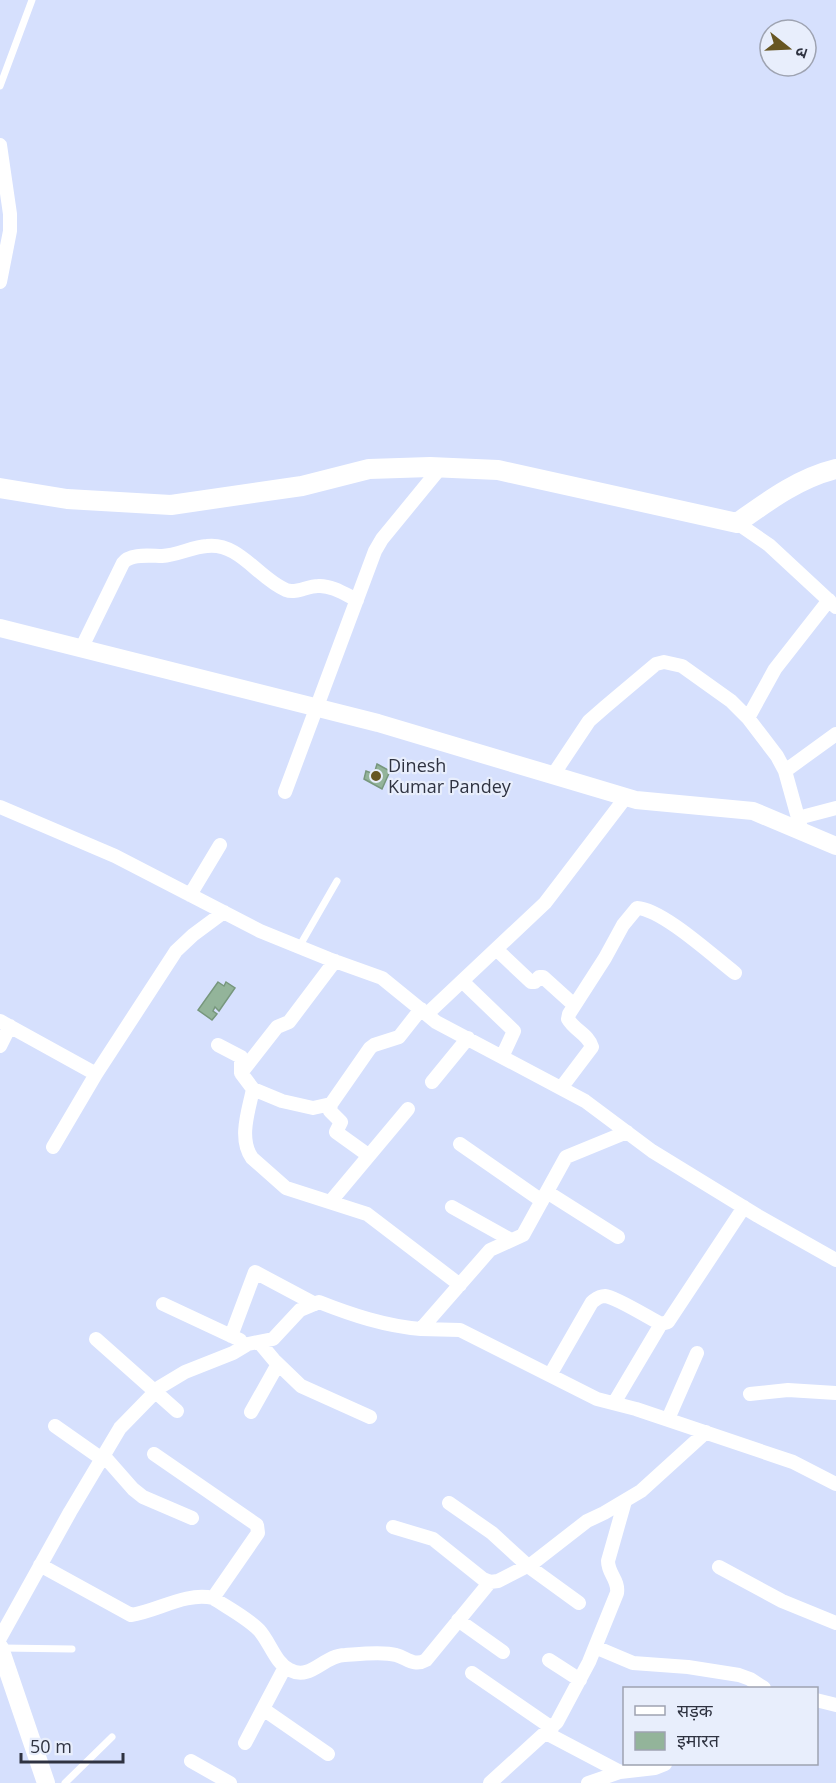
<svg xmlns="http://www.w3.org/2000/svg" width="836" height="1783" font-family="'Open Sans','Noto Sans Devanagari',sans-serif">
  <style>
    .building { fill: #93b49a; stroke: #77977d; stroke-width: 1.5 }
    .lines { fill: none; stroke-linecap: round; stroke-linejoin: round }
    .service { stroke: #fff; stroke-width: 7 }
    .minor { stroke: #fff; stroke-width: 14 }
    .tertiary { stroke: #fff; stroke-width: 18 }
    .secondary { stroke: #fff; stroke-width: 20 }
    .poi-dot { fill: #675623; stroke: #e8eefc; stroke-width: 2 }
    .labels { text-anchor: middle; stroke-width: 4.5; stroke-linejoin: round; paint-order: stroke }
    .poi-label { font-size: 18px; fill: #2f3341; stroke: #e8eefc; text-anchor: start }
  </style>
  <rect width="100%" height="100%" fill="#d6e0fd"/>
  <!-- building -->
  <path class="building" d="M377 764 390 771 382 789 364 779 366 771 374 774Z
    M218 982 224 986 226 982 235 988 219 1011 215 1007 213 1011 217 1014 212 1020 198 1010Z"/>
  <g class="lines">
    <!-- service -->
    <path class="service" d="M0 86 32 0
      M299 947 337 881
      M3 1648 72 1649
      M65 1783 112 1737"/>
    <!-- minor -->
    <path class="minor" d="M0 145 10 214V231L0 282
      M737 523 769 545 836 607
      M81 649 123 563C130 553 151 556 162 556 178 555 192 547 207 546 239 542 259 579 286 590 296 594 307 586 318 586 331 585 345 594 357 600
      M748 718 775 669 829 600
      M785 771 836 734
      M553 775 589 721 605 707 656 664 664 662 682 666 731 701 748 718 777 756 785 771 802 832
      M285 792 375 551 382 539 441 467
      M0 807 115 856 260 931 329 959 382 978 436 1022 585 1101 652 1151 758 1216 836 1260
      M798 818 836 808
      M190 895 220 845
      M496 949 531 982H535L539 977H543L574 1005
      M462 981 514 1031 502 1057
      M427 1014 545 903 626 797
      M0 1021 96 1074
      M218 1045 241 1057V1073L253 1089 282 1101 313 1108 331 1104
      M0 1046 10 1026
      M241 1073 277 1027 289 1022 335 961
      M432 1082 468 1038
      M561 1088 592 1047C589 1035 574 1030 568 1019L569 1014 605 958 623 925 637 908C662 909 713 956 735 973
      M253 1089C249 1110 238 1138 252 1158L286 1188 367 1214 460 1285
      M460 1144 542 1201
      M53 1147 96 1074 176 951 193 935 224 912
      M368 1155 336 1132 341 1122 330 1111 331 1104 370 1048 374 1045 399 1037 421 1009
      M547 1192 618 1237
      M331 1201 408 1109
      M452 1207 511 1240
      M163 1304 240 1340
      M421 1329 460 1330 597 1399 636 1409 793 1462 836 1484
      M231 1336 255 1272 315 1304
      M96 1339 177 1411
      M259 1342 274 1360 301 1386 370 1417
      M550 1375 592 1302C596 1299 599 1296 605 1296 616 1297 649 1318 661 1324L668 1322 744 1207
      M750 1394 788 1390 836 1393
      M614 1403 661 1324
      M251 1412 278 1364
      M668 1419 697 1353
      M55 1426 102 1459
      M154 1454 257 1525 258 1533 213 1598
      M104 1456 133 1489 143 1497 192 1518
      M449 1503 492 1533 528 1566 579 1603
      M393 1527 433 1539 483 1579 490 1582 498 1581 533 1563 587 1521 604 1513 641 1491 706 1432
      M40 1565 131 1615C158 1611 185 1592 213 1598 228 1608 246 1617 259 1630 270 1642 275 1663 290 1670 311 1681 324 1655 345 1655 359 1654 383 1651 396 1655 407 1658 414 1667 426 1660L490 1582
      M719 1567 782 1601 836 1623
      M458 1620 503 1652
      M0 1638 70 1512 120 1428 160 1387 185 1372 233 1353 248 1344 273 1339 300 1310 319 1302C352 1315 385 1326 421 1329L490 1250 523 1235 566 1157 627 1132
      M595 1647 633 1663 688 1667 739 1675 750 1679 764 1688
      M549 1660 580 1680
      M472 1673 552 1728
      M816 1700 836 1705
      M263 1709 328 1754
      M546 1733 620 1772
      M245 1743 285 1667
      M191 1761 230 1783
      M490 1783 557 1722 589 1662 617 1593C619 1580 608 1574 608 1561L625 1501
      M588 1783 620 1772 655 1768 665 1764"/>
    <!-- tertiary -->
    <path class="tertiary" d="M0 628 378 723 636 800 753 811 836 846
      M0 1648 46 1783"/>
    <!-- secondary -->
    <path class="secondary" d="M0 488 67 499 171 505 302 486 369 469 430 467 498 470 737 523C768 501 799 478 836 469"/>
  </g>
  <!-- markers -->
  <circle class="poi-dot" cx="376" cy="776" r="6"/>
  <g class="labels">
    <!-- poi labels -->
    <g class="poi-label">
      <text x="388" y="772">Dinesh<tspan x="388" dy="21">Kumar Pandey</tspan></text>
    </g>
  </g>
  <!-- legend -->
  <rect x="623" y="1687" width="195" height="78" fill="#e8eefc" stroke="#9ea3b1" stroke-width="1.5"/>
  <rect x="635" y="1706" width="30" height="9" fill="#ffffff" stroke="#9ea3b1" stroke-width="1.5"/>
  <text x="677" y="1717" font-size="18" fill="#2f3341">सड़क</text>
  <rect x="635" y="1732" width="30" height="18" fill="#93b49a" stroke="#9ea3b1" stroke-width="1.5"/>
  <text x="677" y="1747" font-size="18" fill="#2f3341">इमारत</text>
  <!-- north arrow -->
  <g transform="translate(788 48) rotate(108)"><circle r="28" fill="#e8eefc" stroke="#9ea3b1" stroke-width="1.5"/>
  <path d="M0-4.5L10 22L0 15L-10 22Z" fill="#675623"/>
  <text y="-9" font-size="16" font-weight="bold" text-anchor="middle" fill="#2f3341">उ</text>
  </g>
  <!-- scale -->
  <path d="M21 1753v9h102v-9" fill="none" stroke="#2f3341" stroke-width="3"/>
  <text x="30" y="1753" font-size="18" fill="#2f3341" stroke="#e8eefc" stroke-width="4.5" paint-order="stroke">50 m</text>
</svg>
